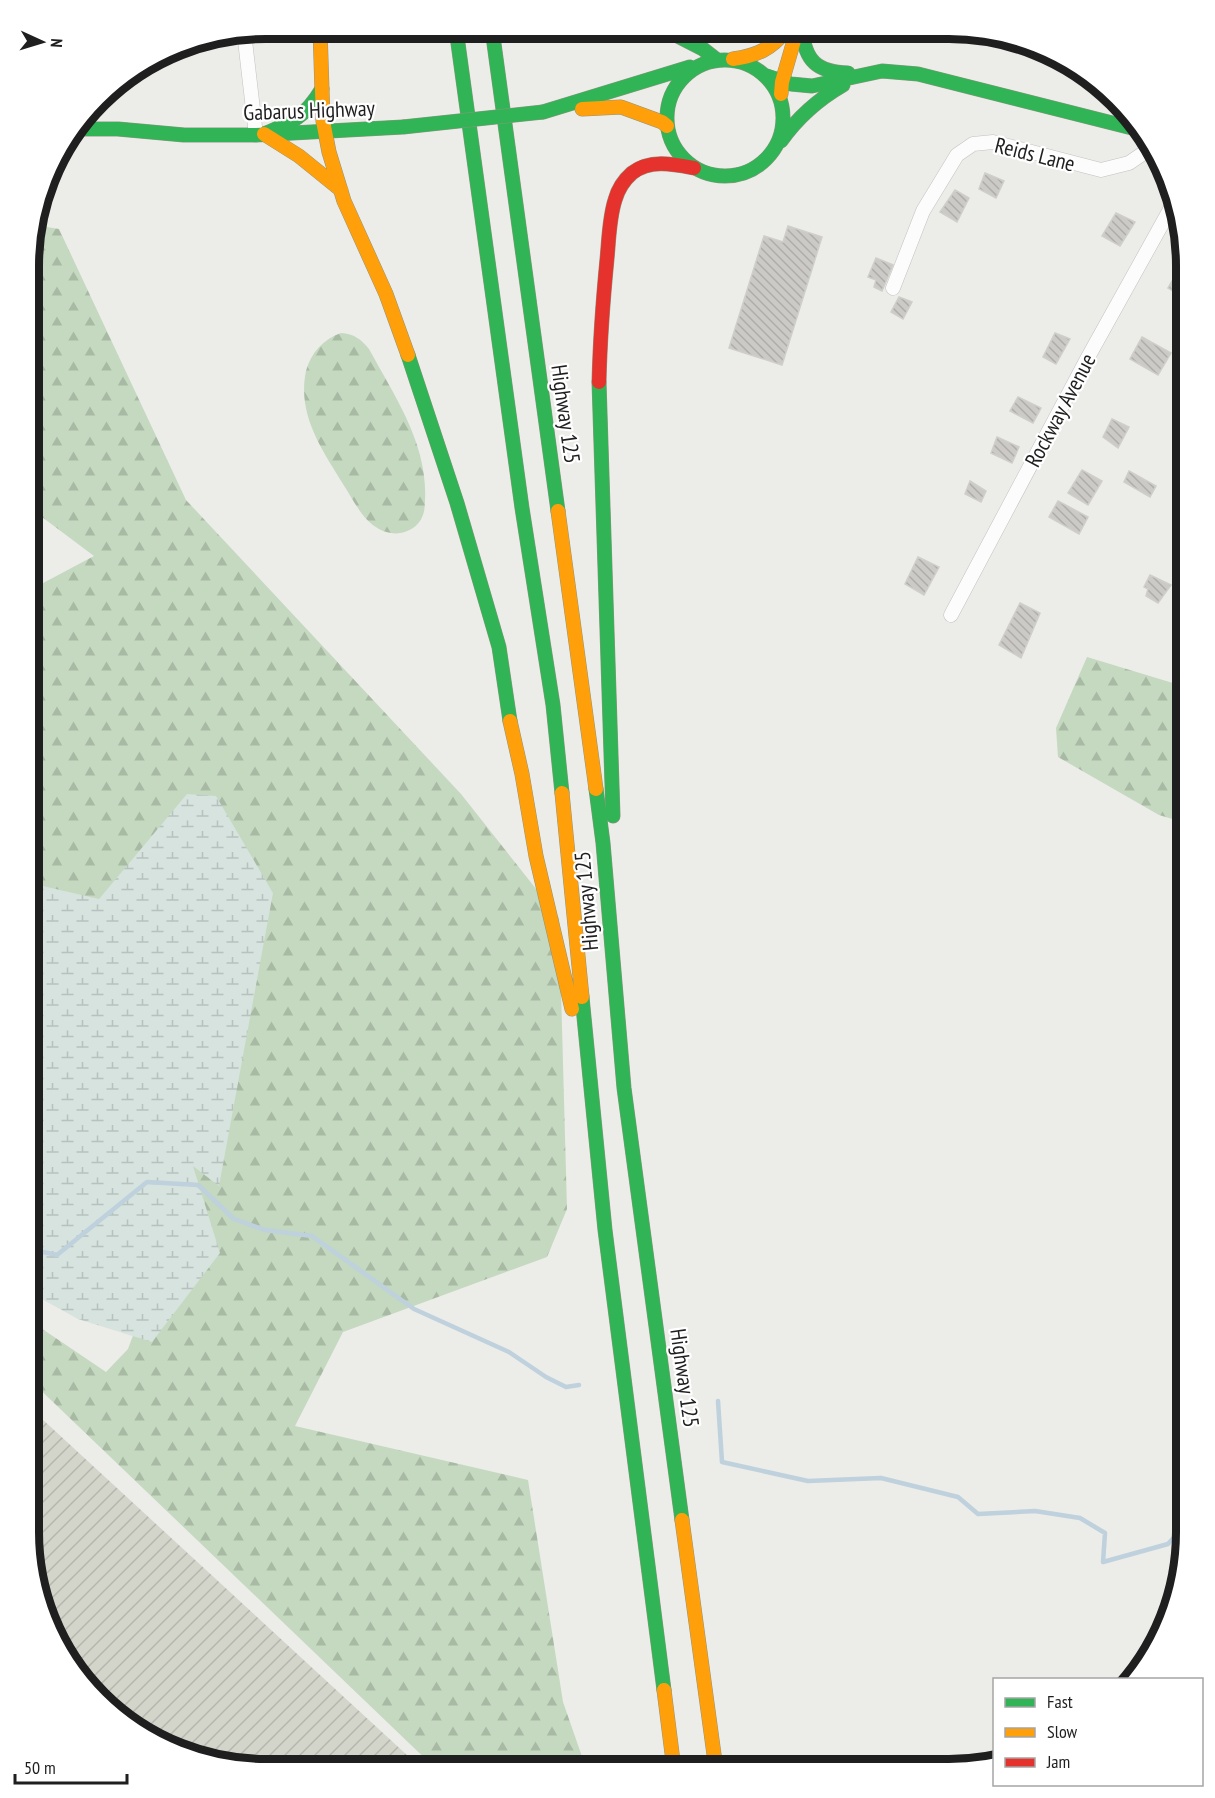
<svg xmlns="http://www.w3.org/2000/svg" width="1215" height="1798" font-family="'PT Sans Narrow',sans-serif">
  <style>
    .construction { fill: url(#construction-furrows) }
    .forest { fill: url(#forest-firs) }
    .wetland { fill: url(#wetland-marsh) }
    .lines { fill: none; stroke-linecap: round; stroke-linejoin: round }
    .stream { stroke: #bed1dd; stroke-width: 4.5 }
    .building { fill: url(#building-back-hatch); stroke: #cfcec9; stroke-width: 1.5 }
    .street-casing { stroke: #c2c2c0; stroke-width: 15 }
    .fast-casing { stroke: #909581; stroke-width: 15 }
    .slow-casing { stroke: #909581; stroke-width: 15 }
    .jam-casing { stroke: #909581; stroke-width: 15 }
    .street { stroke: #fcfcfc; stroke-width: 14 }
    .fast { stroke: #30b455; stroke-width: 14 }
    .slow { stroke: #ff9f0a; stroke-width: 14 }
    .jam { stroke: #e5322d; stroke-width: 14 }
    .fast-bridge-casing { stroke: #909581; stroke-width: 15; stroke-linecap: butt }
    .fast-bridge { stroke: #30b455; stroke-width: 14 }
    .labels { text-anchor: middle; stroke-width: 4.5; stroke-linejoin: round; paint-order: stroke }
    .street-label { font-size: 22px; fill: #1f1f1f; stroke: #fff }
    .rim { fill: none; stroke: #1f1f1f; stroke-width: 8 }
  </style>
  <defs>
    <pattern id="construction-furrows" width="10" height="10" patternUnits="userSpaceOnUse" patternTransform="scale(1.5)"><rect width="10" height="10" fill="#d3d5ca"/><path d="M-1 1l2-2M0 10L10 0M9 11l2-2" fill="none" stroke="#b5b6ad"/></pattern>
    <pattern id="forest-firs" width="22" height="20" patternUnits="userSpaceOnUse" patternTransform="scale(1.5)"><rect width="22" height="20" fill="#c4d9bf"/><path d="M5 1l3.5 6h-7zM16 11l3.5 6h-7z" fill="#a8baa4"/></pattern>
    <pattern id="wetland-marsh" width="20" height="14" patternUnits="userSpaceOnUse" patternTransform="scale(1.5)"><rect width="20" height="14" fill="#d6e3de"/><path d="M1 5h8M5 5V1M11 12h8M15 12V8" fill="none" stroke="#b7c2be"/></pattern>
    <pattern id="building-back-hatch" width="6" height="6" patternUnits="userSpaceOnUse" patternTransform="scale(1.5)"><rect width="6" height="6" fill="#cbcac7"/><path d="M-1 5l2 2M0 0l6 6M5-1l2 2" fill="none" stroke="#aeadaa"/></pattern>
  </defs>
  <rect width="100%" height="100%" fill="#ecece8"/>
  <!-- construction -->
  <path class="construction" d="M29 1407 421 1768H236L176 1752 122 1721 53 1637 29 1532Z"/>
  <!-- forest -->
  <path class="forest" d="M34 225 59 229 186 500 461 794 559 918 567 1209 547 1257 343 1332 295 1426 528 1480 563 1702 586 1768H435L29 1379V1320L106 1372 128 1349 179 1211 29 991 30 590 94 556 30 508 31 235Z
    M341 333C354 334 361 339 369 349 395 397 428 444 425 500 425 511 423 521 413 528 403 535 390 535 379 529 362 520 353 499 343 484 321 448 297 414 306 371 311 352 324 339 341 333Z
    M1087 657 1186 687V823L1159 815 1058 757 1056 728Z"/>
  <!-- wetland -->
  <path class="wetland" d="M187 794 216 796 273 893 219 1186 193 1166 220 1253 152 1342 78 1319 29 1292 30 883 99 899Z"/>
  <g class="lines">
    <!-- stream -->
    <path class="stream" d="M29 1249 57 1255 147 1182 198 1185 234 1219 265 1230 312 1236 414 1309 509 1352 546 1377 566 1387 579 1385
      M718 1401 722 1462 808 1481 881 1478 958 1497 978 1514 1035 1511 1080 1518 1105 1533 1103 1562 1168 1544 1184 1526 1186 1527"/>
  </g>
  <!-- building -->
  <path class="building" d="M985 173 1004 181 996 198 979 189Z
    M955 190 969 198 957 222 940 212Z
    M1116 213 1135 222 1120 246 1102 236Z
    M788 226 822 237 782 365 729 348 764 236 783 242Z
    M876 258 893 265 882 291 874 287 876 280 868 277Z
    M1182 264 1186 267V299L1168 288Z
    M899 297 912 302 903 319 891 312Z
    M1055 333 1070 339 1056 364 1043 357Z
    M1142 337 1171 353 1158 375 1130 359Z
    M1018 397 1041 408 1033 423 1010 411Z
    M1112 419 1129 427 1118 448 1103 437Z
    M997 437 1019 447 1012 463 991 453Z
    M1082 470 1102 481 1088 505 1068 493Z
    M1129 471 1156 486 1150 497 1124 482Z
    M970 481 986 491 981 502 965 494Z
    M1058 501 1088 517 1079 534 1049 517Z
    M1186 518V531L1181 527Z
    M918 557 939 567 924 595 905 584Z
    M1150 575 1171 585 1158 603 1146 596 1148 589 1144 587Z
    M1020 603 1040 613 1021 658 999 645Z"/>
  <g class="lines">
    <defs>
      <path id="street" d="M244 32 256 135
        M893 288 923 211 957 155 973 144 993 142 1101 170 1129 163 1151 148
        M951 615 1087 359 1172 206"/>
      <path id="fast" d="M456 29 522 508 553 705 562 793
        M492 29 558 511
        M666 30 703 49 717 60
        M802 30C805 61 817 72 848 73
        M667 118a58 58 0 1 1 116 0a58 58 0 1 1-116 0Z
        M764 75 791 84 812 86 882 71 918 74 1136 129
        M543 112 690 67
        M76 129H118L184 135H256L403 127
        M264 134C293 122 305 117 322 89
        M781 141C798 117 817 100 843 85
        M408 355 457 503 499 647 510 721
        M599 382 613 816
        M596 789 603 843 624 1088 682 1520
        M582 997 605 1230 664 1690"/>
      <path id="slow" d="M320 29 323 121 329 152 344 201 386 294 408 355
        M733 59C756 56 772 49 786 30
        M781 94 782 82 797 30
        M582 109 621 107 662 122 667 126
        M264 134 299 156 341 190
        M558 511 596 789
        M510 721 522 774 536 856 572 1009
        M562 793 582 997
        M682 1520 716 1769
        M664 1690 674 1769"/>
      <path id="jam" d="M599 382C600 341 603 300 607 259 609 239 609 219 615 200 618 189 624 180 632 173 650 159 673 164 694 168"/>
    </defs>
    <!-- street casing -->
    <use href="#street" class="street-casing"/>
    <!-- fast casing -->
    <use href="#fast" class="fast-casing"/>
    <!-- slow casing -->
    <use href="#slow" class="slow-casing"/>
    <!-- jam casing -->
    <use href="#jam" class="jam-casing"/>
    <!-- street -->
    <use href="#street" class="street"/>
    <!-- fast -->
    <use href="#fast" class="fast"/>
    <!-- slow -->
    <use href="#slow" class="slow"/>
    <!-- jam -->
    <use href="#jam" class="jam"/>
    <defs>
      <path id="fast-bridge" d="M403 127 543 112"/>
    </defs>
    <!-- fast-bridge casing -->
    <use href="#fast-bridge" class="fast-bridge-casing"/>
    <!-- fast-bridge -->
    <use href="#fast-bridge" class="fast-bridge"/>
  </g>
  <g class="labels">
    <!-- street labels -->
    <g class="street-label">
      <text transform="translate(309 110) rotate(-2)" y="8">Gabarus Highway</text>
      <text transform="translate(1035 154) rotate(14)" y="8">Reids Lane</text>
      <text transform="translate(1060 410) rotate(-62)" y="8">Rockway Avenue</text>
      <text transform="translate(566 414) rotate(82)" y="8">Highway 125</text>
      <text transform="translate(586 901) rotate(-95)" y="8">Highway 125</text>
      <text transform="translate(685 1378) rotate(82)" y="8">Highway 125</text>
    </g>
  </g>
  <!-- crop -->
  <path d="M0 0H1215V1798H0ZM266 39H949A227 227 0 0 1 1176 266V1532A227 227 0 0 1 949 1759H266A227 227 0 0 1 39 1532V266A227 227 0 0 1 266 39Z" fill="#fff" fill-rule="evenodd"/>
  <path class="rim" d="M266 39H949A227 227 0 0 1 1176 266V1532A227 227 0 0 1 949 1759H266A227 227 0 0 1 39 1532V266A227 227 0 0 1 266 39Z"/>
  <!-- legend -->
  <rect x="993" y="1678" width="210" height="108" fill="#ffffff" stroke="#a5a5a5" stroke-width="1.5"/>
  <rect x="1005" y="1698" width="30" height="9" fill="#30b455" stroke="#a5a5a5" stroke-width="1.5"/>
  <text x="1047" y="1708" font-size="18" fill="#1f1f1f">Fast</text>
  <rect x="1005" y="1728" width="30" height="9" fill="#ff9f0a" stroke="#a5a5a5" stroke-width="1.5"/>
  <text x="1047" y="1738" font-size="18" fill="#1f1f1f">Slow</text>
  <rect x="1005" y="1758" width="30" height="9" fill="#e5322d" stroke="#a5a5a5" stroke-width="1.5"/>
  <text x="1047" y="1768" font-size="18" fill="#1f1f1f">Jam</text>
  <!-- north arrow -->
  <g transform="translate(42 42) rotate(94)" stroke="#ffffff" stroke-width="4.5" paint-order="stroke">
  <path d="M0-4.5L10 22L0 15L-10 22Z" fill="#1f1f1f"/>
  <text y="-9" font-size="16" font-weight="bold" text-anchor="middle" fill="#1f1f1f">N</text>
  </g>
  <!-- scale -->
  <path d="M15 1774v9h112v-9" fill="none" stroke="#1f1f1f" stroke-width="3"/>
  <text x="24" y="1774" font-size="18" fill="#1f1f1f" stroke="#ffffff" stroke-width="4.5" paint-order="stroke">50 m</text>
</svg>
